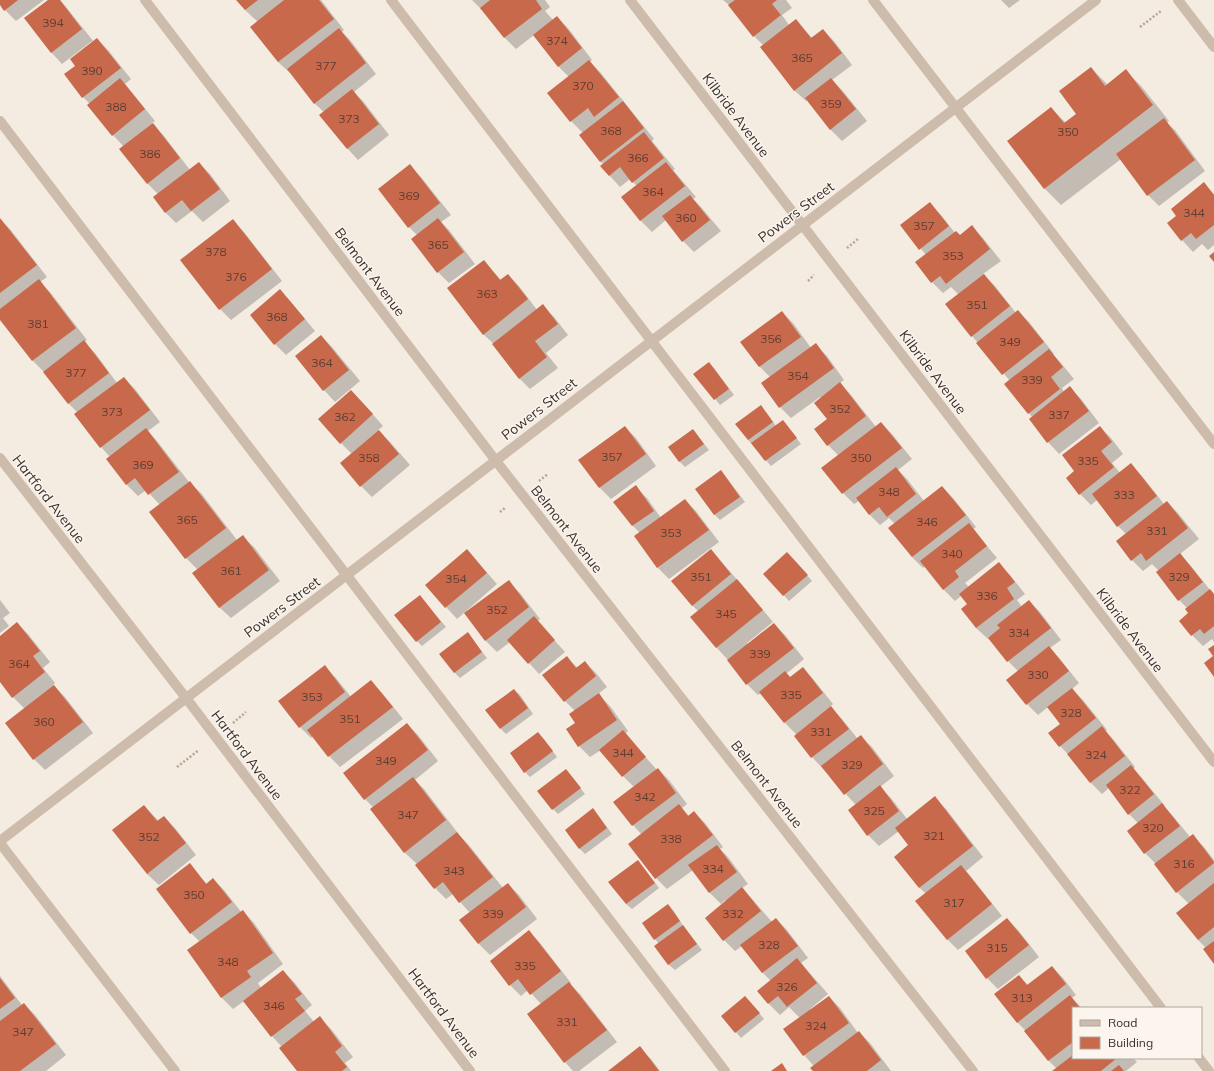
<svg xmlns="http://www.w3.org/2000/svg" width="1214" height="1071" font-family="Mulish,sans-serif">
  <style>
    .shadow { fill: #0003 }
    .building { fill: #c8694b }
    .lines { fill: none; stroke-linecap: round; stroke-linejoin: round }
    .path { stroke: #b9a596; stroke-width: 2.5; stroke-dasharray: 2 2; stroke-linecap: butt }
    .minor { stroke: #cdbbac; stroke-width: 10 }
    .labels { text-anchor: middle; stroke-width: 3; stroke-linejoin: round; paint-order: stroke }
    .number-label { font-size: 12px; fill: #5e3e33 }
    .street-label { font-size: 14px; fill: #3b302b; stroke: #fbf5ee }
  </style>
  <rect width="100%" height="100%" fill="#f4ebe1"/>
  <!-- shadow -->
  <path class="shadow" d="M0 0H44L16 21 5 10 0 3Z
    M49 0H60L66 7 94 42 97 39 108 50 131 79 125 84 155 121 152 123 164 136 190 170 199 163 210 174 230 201 203 222 192 211 176 223 165 212 158 194 147 183 124 147 113 135 90 104 83 97 65 74 76 66 94 42 92 41 62 64 51 52Z
    M238 0H321L344 30 342 32 350 40 376 74 354 92 363 101 389 135 358 160 347 148 324 112 314 103 291 72 290 73 278 62 251 27 258 22 245 10Z
    M472 0H545L550 7 545 11 553 20 557 17 568 28 592 60 590 62 600 72 654 139 652 141 675 169 673 170 696 197 693 199 701 207 721 231 694 252 683 241 666 220 652 232 641 221 622 198 637 186 630 179 620 187 609 175 604 165 600 161 583 133 571 121 549 93 569 77 558 66 534 35 516 49 505 38 486 14Z
    M723 0H786L792 8 782 15 789 25 796 20 813 39 823 30 834 41 852 65 832 80 842 90 867 121 842 141 831 130 808 100 806 101 794 90 763 45 754 36 729 5Z
    M1001 0H1020L1009 8Z
    M1091 68 1108 85 1126 71 1142 87 1169 121 1167 123 1175 130 1205 171 1159 206 1148 195 1121 159 1061 205 1045 189 1008 141 1051 108 1066 123 1078 114Z
    M410 166 421 177 451 215 441 222 449 230 475 264 449 283 438 272 412 239 417 235 409 227Z
    M1204 184 1214 194V245L1208 250 1202 244 1193 252 1182 240 1178 216Z
    M929 204 941 215 955 233 960 236 972 227 983 238 1001 261 983 274 995 286 1016 313 1018 311 1029 322 1054 354H1053L1060 362 1074 379 1062 388 1064 392 1070 388 1081 399 1099 423 1059 454 1048 442 1030 419 1032 417 1005 384 1010 381 972 336 959 295 951 287 943 293 932 282 926 255 902 225Z
    M0 219 10 229 47 277 40 282 50 292 87 340 84 342 95 353 117 383 124 378 135 389 160 422 148 431 157 441 189 482 201 493 237 540 242 536 254 547 280 581 231 618 219 607 198 570 186 558 160 505 146 490 138 496 127 485 108 459 110 457 101 447 78 413 69 404 44 372 33 361 0 318Z
    M233 221 244 232 282 281 231 320 220 309Z
    M484 261 501 280 508 275 519 286 537 310 543 306 554 317 568 335 546 353 558 368 530 389 519 378 494 344 483 334Z
    M280 291 291 302 315 331 286 355 275 344Z
    M782 312 793 323 811 348 816 345 827 356 844 380 840 383 851 395 876 427 881 423 892 434 912 459 898 470 907 479 924 501 942 487 953 498 976 527 973 529 997 558 965 583 969 587 999 564 1010 575 1025 594 1017 600 1022 607 1029 601 1040 612 1061 640 1050 648 1060 659 1079 683 1072 689 1083 700 1107 730 1105 731 1113 739 1135 767 1133 769 1142 778 1165 806 1164 807 1173 816 1190 837 1193 836 1204 847 1214 860V962L1206 948 1198 940 1189 904 1177 892 1156 864 1145 853 1138 823 1129 814 1109 788 1102 794 1091 783 1071 757 1060 746 1061 724 1048 707 1038 715 1027 704 1018 671 1008 661 989 637 988 639 976 628 969 604 962 595 955 601 944 590 925 566 923 568 912 557 890 528 895 524 889 518 880 525 869 514 859 501 854 504 843 493 839 456 828 445 829 419 820 397 791 418 780 407 771 378 760 367 742 342Z
    M321 336 332 347 360 381 335 402 324 390 296 356Z
    M709 363 714 368 734 395 720 405 695 374Z
    M362 402 383 426 378 430 390 442 410 465 372 497 361 486 352 454 341 443Z
    M766 412 776 426 783 421 801 444 771 466 748 440Z
    M625 427 636 438 656 466 611 499 600 488 580 460Z
    M1100 427 1111 438 1123 454 1112 463 1120 473 1131 465 1142 476 1164 504 1167 502 1178 513 1199 539 1180 554 1191 566 1214 595V642L1212 639 1203 646 1192 635 1190 614 1187 608 1179 600 1159 571 1152 564 1143 571 1132 560 1126 534 1118 526 1097 500 1091 505 1080 494 1076 471Z
    M693 430 709 450 685 467 680 462 670 447Z
    M720 471 726 477 745 502 720 520 715 515 696 489Z
    M635 487 647 498 661 518 685 500 696 511 719 542 669 579 658 568 635 536 640 533 633 526 615 502Z
    M467 550 497 584 457 619 426 585Z
    M711 550 748 592 773 622 747 643 748 645 774 624 785 635 804 659 786 674 790 678 803 668 814 680 833 704 830 707 842 719 857 738 860 736 872 747 894 776 880 787 891 798 907 819 935 798 946 809 983 857 966 871 972 878 1002 916 958 950 947 939 926 894 919 887 910 845 899 831 879 846 868 835 849 811 856 805 812 757 797 735 785 723 761 693 758 695 747 684 728 660 716 647 699 612 692 605Z
    M793 559 812 581 789 601 765 574Z
    M508 582 520 593 540 619 537 621 565 652 539 674 510 642 497 652 486 641 466 614Z
    M420 596 446 627 422 646 417 641Z
    M0 600 10 613 3 618 9 626 0 633Z
    M17 623 28 634 50 662 43 668 55 683 53 685 65 697 93 733 45 770 34 759 6 723 25 709 13 697 0 681V637Z
    M468 634 487 658 460 678 454 672Z
    M566 657 578 668 585 662 596 673 607 687 598 694 610 706 628 731 625 734 657 770 658 769 669 780 687 804 682 808 689 816 694 812 705 823 723 847 720 849 728 857 748 884 742 888 753 900 772 922 776 919 787 930 808 958 801 963 828 994 810 1009 811 1010 829 997 840 1008 858 1033 859 1032 870 1043 891 1071H814V1066L804 1055 800 1018 789 1007 780 1015 769 1004 758 992 771 981 762 972 742 946 735 951 724 940 706 918 726 902 725 900 721 904 709 892 693 870 667 889 656 878 642 835 633 825 634 787 623 776 601 750 590 757 579 746 567 729 577 723 575 711 565 701Z
    M325 667 336 678 351 697 371 682 382 693 403 719 340 767 329 756 313 736 311 738 300 727Z
    M514 690 520 695 533 714 506 734 501 729Z
    M407 724 418 735 438 761 415 780 424 789 457 832H456L468 844 503 888 508 884 519 895 537 919 490 955 479 944 460 920 470 913 453 894 446 899 435 888 417 864 404 852 374 808 365 799Z
    M538 733 544 739 557 757 530 777 525 772Z
    M571 776 585 794 558 814 553 809Z
    M144 806 159 821 164 817 175 828 196 855 159 885 147 874Z
    M593 810 598 815 612 834 585 854 579 848Z
    M189 864 207 884 213 879 224 890 242 913 243 911 254 923 283 964 258 983 261 988 283 971 294 982 312 1005 305 1011 314 1022 320 1018 331 1029 353 1057 345 1063 351 1071H298L282 1047 272 1036 244 1001 233 1009 222 998 188 950 200 942 191 933Z
    M643 867 659 888 632 909 626 904Z
    M668 905 673 910 684 927 702 950 675 970 669 965 656 946 659 944 655 939Z
    M1007 919 1018 930 1039 957 998 989 987 978Z
    M529 932 540 943 571 983 570 984 580 994 617 1042 579 1071H573L565 1062 528 1014 541 1004 528 990 521 996 510 985Z
    M1052 967 1063 978 1076 995 1072 998 1082 1008H1073V1058H1133L1137 1062 1126 1071H1054L1057 1069 1049 1061 1026 1031 1017 1022 1019 976 1028 985Z
    M0 976 22 1005 24 1004 35 1015 66 1055 46 1071H0Z
    M750 1002 764 1019 741 1038 722 1016Z
    M640 1048 651 1059 660 1071H610Z"/>
  <!-- building -->
  <path class="building" d="M0 0H18L4 11 0 5Z
    M48 0H60L82 29 51 53 24 18Z
    M236 0H258L245 10Z
    M284 0H319L334 19 278 62 250 27Z
    M490 0H536L542 9 504 38 480 8Z
    M735 0H777L772 4 781 15 753 37 728 5Z
    M557 16 582 48 558 67 533 35Z
    M796 19 811 38 823 29 842 53 794 91 760 47Z
    M339 28 366 63 314 104 287 69Z
    M97 38 121 68 82 98 64 74 75 66 70 59Z
    M589 60 619 97 594 117 588 108 570 122 547 93Z
    M1091 67 1105 86 1126 69 1153 105 1044 189 1007 141 1051 107 1064 123 1076 114 1059 91Z
    M120 78 145 109 112 136 87 105Z
    M831 78 856 109 830 130 805 98Z
    M352 89 379 124 347 149 319 115Z
    M623 101 644 128 600 162 579 135Z
    M1164 118 1195 160 1147 196 1116 154Z
    M153 123 180 158 147 184 119 149Z
    M644 132 664 158 632 183 620 167 609 176 600 166Z
    M199 162 220 189 191 211 182 200 165 213 153 197Z
    M666 162 685 186 640 221 621 197Z
    M410 164 440 203 408 228 378 189Z
    M1204 182 1214 195V225L1196 239 1191 233 1181 241 1167 223 1176 216 1171 209Z
    M690 195 710 220 682 242 662 216Z
    M930 202 949 226 919 250 900 225Z
    M0 218 37 265 0 293Z
    M438 218 464 252 437 273 411 239Z
    M233 219 272 269 219 310 180 260Z
    M972 225 990 249 946 284 940 276 931 283 915 262 956 231 960 235Z
    M1214 252V262L1209 256Z
    M484 260 500 280 508 274 528 299 483 335 447 288Z
    M984 274 1010 306 971 337 945 304Z
    M39 279 76 328 32 361 0 320V309Z
    M280 289 305 319 274 345 250 315Z
    M543 304 558 324 535 341 547 357 519 379 492 344Z
    M1018 310 1044 342 1002 375 976 343Z
    M782 311 801 337 759 367 740 342Z
    M321 335 349 370 323 391 295 356Z
    M84 340 109 373 68 404 43 372Z
    M816 343 834 368 779 408 761 383Z
    M1049 349 1063 367 1051 377 1060 389 1028 414 1004 384Z
    M709 362 729 389 714 400 693 374Z
    M124 377 150 410 100 448 74 414Z
    M840 382 866 416 827 446 814 429 827 419 814 403Z
    M1070 386 1089 411 1047 443 1029 419Z
    M351 390 373 414 340 444 318 419Z
    M761 405 773 422 748 440 735 424Z
    M783 420 797 438 765 461 751 443Z
    M881 422 902 448 842 494 821 468Z
    M625 426 646 454 599 488 578 460Z
    M1100 426 1112 442 1101 451 1114 467 1079 495 1066 478 1074 471 1062 455Z
    M146 428 179 472 148 495 135 478 126 485 106 459Z
    M693 429 704 444 679 462 668 447Z
    M379 430 399 454 360 487 340 463Z
    M1131 463 1157 496 1117 527 1092 494Z
    M896 467 916 494 887 517 879 507 869 515 856 498Z
    M721 470 740 497 714 515 695 489Z
    M190 481 226 528 185 559 149 512Z
    M636 485 654 511 632 526 613 502Z
    M942 486 966 515 912 557 888 528Z
    M685 499 709 530 657 568 634 536Z
    M1167 501 1188 528 1146 561 1141 553 1131 561 1116 541Z
    M969 523 987 546 955 571 959 577 943 590 920 561Z
    M243 535 269 570 219 608 192 573Z
    M467 549 487 573 445 608 425 585Z
    M711 549 731 574 692 606 671 581Z
    M787 552 808 575 783 596 763 574Z
    M1180 553 1203 582 1178 601 1156 572Z
    M999 562 1015 582 1007 588 1014 599 976 628 961 609 967 604 959 594Z
    M737 579 763 610 716 648 690 617Z
    M509 580 529 607 485 641 464 613Z
    M1210 589 1214 594V626L1204 634 1200 629 1191 636 1179 621 1188 613 1185 609Z
    M420 595 441 622 416 642 394 615Z
    M1029 600 1051 628 1007 662 988 638 1000 628 997 625Z
    M534 616 555 640 528 664 507 640Z
    M17 622 40 651 33 656 45 672 12 698 0 682V636Z
    M774 623 794 648 746 685 727 660Z
    M468 632 482 652 454 673 439 654Z
    M1214 645V677L1204 663 1213 656 1208 649Z
    M1049 646 1069 671 1026 705 1006 680Z
    M567 656 576 668 585 661 596 676 564 702 542 675Z
    M325 665 345 692 299 728 278 701Z
    M803 667 823 693 784 723 759 692 785 671 790 677Z
    M371 680 393 707 328 757 307 730Z
    M54 685 83 722 33 760 5 723Z
    M1072 688 1096 718 1059 747 1048 733 1060 724 1047 707Z
    M514 689 528 708 500 729 485 710Z
    M599 693 617 720 578 747 566 729 575 723 569 714Z
    M831 706 849 729 811 758 794 736Z
    M407 723 428 750 364 800 343 773Z
    M1102 726 1125 756 1090 783 1067 754Z
    M623 730 646 757 622 777 599 750Z
    M538 732 553 751 524 773 510 753Z
    M861 735 883 764 844 795 821 766Z
    M1131 765 1154 794 1128 815 1106 785Z
    M658 768 676 793 632 826 613 802Z
    M566 769 581 788 552 810 537 791Z
    M413 777 446 820 404 853 370 809Z
    M880 785 899 811 867 836 848 810Z
    M935 796 973 846 919 888 894 857 908 845 895 828Z
    M1162 803 1180 826 1144 854 1127 831Z
    M679 804 688 816 694 811 713 835 655 879 628 844Z
    M144 805 157 821 164 816 186 843 147 874 112 830Z
    M593 808 607 828 579 849 565 830Z
    M457 832 493 877 459 903 443 882 434 889 415 865Z
    M1193 834 1214 862V863L1176 893 1154 864Z
    M717 845 737 872 709 893 688 865Z
    M638 860 655 883 626 904 608 882Z
    M190 863 206 884 213 878 232 902 190 934 156 889Z
    M961 865 992 904 947 940 915 901Z
    M508 883 526 907 478 944 459 920Z
    M1214 883V927L1198 940 1176 913Z
    M742 887 761 911 723 941 705 918Z
    M668 904 680 921 654 940 642 923Z
    M243 910 273 953 247 971 251 977 221 998 187 950Z
    M776 918 798 946 762 973 740 945Z
    M1007 918 1029 945 986 979 965 951Z
    M683 925 697 944 668 965 654 946Z
    M529 930 561 971 530 995 518 979 509 986 490 961Z
    M1214 941V964L1203 949Z
    M797 958 817 983 787 1007 778 996 768 1004 757 991Z
    M1052 966 1066 984 1017 1023 994 994 1019 975 1027 985Z
    M283 970 302 994 295 999 305 1011 271 1037 243 1001Z
    M0 978 15 998 0 1009Z
    M569 982 607 1030 564 1063 527 1014Z
    M1070 995 1080 1008H1073V1042L1048 1061 1024 1031Z
    M745 996 760 1013 735 1033 721 1016Z
    M829 996 849 1023 803 1056 783 1029Z
    M24 1003 56 1044 20 1071H0V1021Z
    M320 1016 342 1046 335 1052 347 1067 342 1071H297L279 1048Z
    M859 1031 881 1060 867 1071H813L810 1068Z
    M640 1046 659 1071H608Z
    M1073 1055V1058H1117L1101 1071H1052Z
    M782 1063 787 1071H771Z
    M1119 1065 1124 1071H1111Z"/>
  <g class="lines">
    <!-- path -->
    <path class="path" d="M1140 27 1161 11
      M847 248 858 239
      M808 281 814 275
      M539 481 548 474
      M500 512 505 508
      M233 723 246 712
      M177 767 199 750"/>
    <!-- minor -->
    <path class="minor" d="M145 0 496 461 973 1071
      M391 0 1161 1008
      M630 0 1214 762
      M873 0 1214 444
      M1178 0 1214 47
      M0 121 725 1071
      M0 458 186 698 470 1071
      M0 841 1096 0
      M0 843 175 1071
      M1199 1058 1209 1071"/>
  </g>
  <g class="labels">
    <!-- number labels -->
    <g class="number-label">
      <text x="53" y="27">394</text>
      <text x="557" y="45">374</text>
      <text x="802" y="62">365</text>
      <text x="326" y="70">377</text>
      <text x="92" y="75">390</text>
      <text x="583" y="90">370</text>
      <text x="831" y="108">359</text>
      <text x="116" y="111">388</text>
      <text x="349" y="123">373</text>
      <text x="611" y="135">368</text>
      <text x="1068" y="136">350</text>
      <text x="150" y="158">386</text>
      <text x="638" y="162">366</text>
      <text x="653" y="196">364</text>
      <text x="409" y="200">369</text>
      <text x="1194" y="217">344</text>
      <text x="686" y="222">360</text>
      <text x="924" y="230">357</text>
      <text x="438" y="249">365</text>
      <text x="216" y="256">378</text>
      <text x="953" y="260">353</text>
      <text x="236" y="281">376</text>
      <text x="487" y="298">363</text>
      <text x="977" y="309">351</text>
      <text x="277" y="321">368</text>
      <text x="38" y="328">381</text>
      <text x="771" y="343">356</text>
      <text x="1010" y="346">349</text>
      <text x="322" y="367">364</text>
      <text x="76" y="377">377</text>
      <text x="798" y="380">354</text>
      <text x="1032" y="384">339</text>
      <text x="840" y="413">352</text>
      <text x="112" y="416">373</text>
      <text x="1059" y="419">337</text>
      <text x="345" y="421">362</text>
      <text x="612" y="461">357</text>
      <text x="369" y="462">358</text>
      <text x="861" y="462">350</text>
      <text x="1088" y="465">335</text>
      <text x="143" y="469">369</text>
      <text x="889" y="496">348</text>
      <text x="1124" y="499">333</text>
      <text x="187" y="524">365</text>
      <text x="927" y="526">346</text>
      <text x="1157" y="535">331</text>
      <text x="671" y="537">353</text>
      <text x="952" y="558">340</text>
      <text x="231" y="575">361</text>
      <text x="701" y="581">351</text>
      <text x="1179" y="581">329</text>
      <text x="456" y="583">354</text>
      <text x="987" y="600">336</text>
      <text x="497" y="614">352</text>
      <text x="726" y="618">345</text>
      <text x="1019" y="637">334</text>
      <text x="760" y="658">339</text>
      <text x="19" y="668">364</text>
      <text x="1038" y="679">330</text>
      <text x="791" y="699">335</text>
      <text x="312" y="701">353</text>
      <text x="1071" y="717">328</text>
      <text x="350" y="723">351</text>
      <text x="44" y="726">360</text>
      <text x="821" y="736">331</text>
      <text x="623" y="757">344</text>
      <text x="1096" y="759">324</text>
      <text x="386" y="765">349</text>
      <text x="852" y="769">329</text>
      <text x="1130" y="794">322</text>
      <text x="645" y="801">342</text>
      <text x="874" y="815">325</text>
      <text x="408" y="819">347</text>
      <text x="1153" y="832">320</text>
      <text x="934" y="840">321</text>
      <text x="149" y="841">352</text>
      <text x="671" y="843">338</text>
      <text x="1184" y="868">316</text>
      <text x="713" y="873">334</text>
      <text x="454" y="875">343</text>
      <text x="194" y="899">350</text>
      <text x="954" y="907">317</text>
      <text x="493" y="918">339</text>
      <text x="733" y="918">332</text>
      <text x="769" y="949">328</text>
      <text x="997" y="952">315</text>
      <text x="228" y="966">348</text>
      <text x="525" y="970">335</text>
      <text x="787" y="991">326</text>
      <text x="1022" y="1002">313</text>
      <text x="274" y="1010">346</text>
      <text x="567" y="1026">331</text>
      <text x="816" y="1030">324</text>
      <text x="23" y="1036">347</text>
    </g>
    <!-- street labels -->
    <g class="street-label">
      <text transform="translate(736 115) rotate(53)" y="5">Kilbride Avenue</text>
      <text transform="translate(796 212) rotate(-37)" y="5">Powers Street</text>
      <text transform="translate(370 272) rotate(53)" y="5">Belmont Avenue</text>
      <text transform="translate(933 372) rotate(53)" y="5">Kilbride Avenue</text>
      <text transform="translate(539 409) rotate(-38)" y="5">Powers Street</text>
      <text transform="translate(49 499) rotate(52)" y="5">Hartford Avenue</text>
      <text transform="translate(567 529) rotate(52)" y="5">Belmont Avenue</text>
      <text transform="translate(282 607) rotate(-37)" y="5">Powers Street</text>
      <text transform="translate(1130 630) rotate(53)" y="5">Kilbride Avenue</text>
      <text transform="translate(247 755) rotate(53)" y="5">Hartford Avenue</text>
      <text transform="translate(767 784) rotate(52)" y="5">Belmont Avenue</text>
      <text transform="translate(444 1013) rotate(53)" y="5">Hartford Avenue</text>
    </g>
  </g>
  <!-- legend -->
  <rect x="1072" y="1007" width="130" height="52" fill="#fbf5ee" stroke="#aea6a0"/>
  <rect x="1080" y="1020" width="20" height="6" fill="#cdbbac" stroke="#aea6a0"/>
  <text x="1108" y="1027" font-size="12" fill="#3b302b">Road</text>
  <rect x="1080" y="1037" width="20" height="12" fill="#c8694b" stroke="#aea6a0"/>
  <text x="1108" y="1047" font-size="12" fill="#3b302b">Building</text>
</svg>
